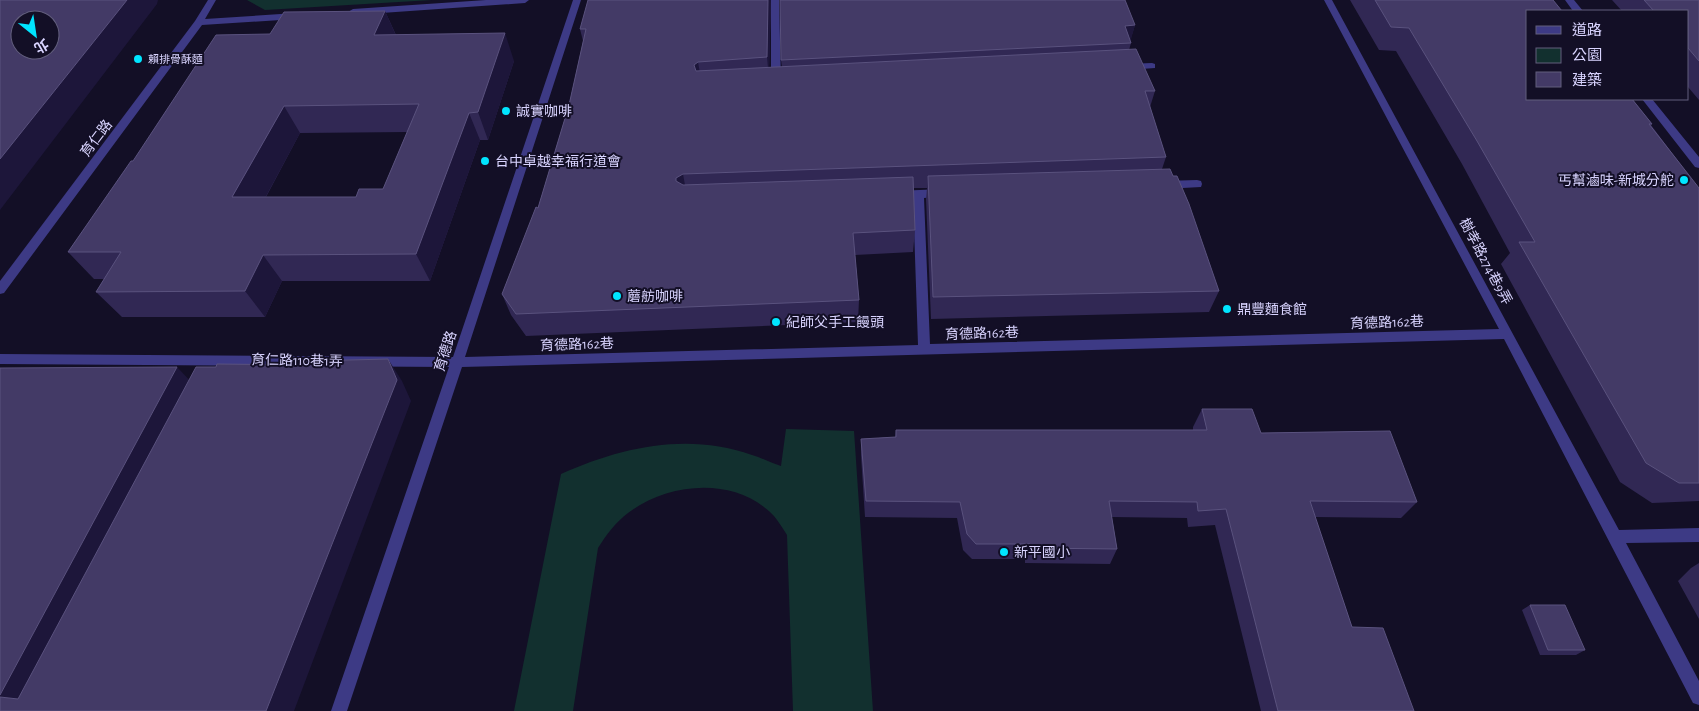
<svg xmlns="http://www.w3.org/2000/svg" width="1699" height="711" font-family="'Alegreya Sans','Noto Sans TC',sans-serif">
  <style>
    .green { fill: #12302f }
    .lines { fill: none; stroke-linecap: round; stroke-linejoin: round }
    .minor { fill: #3d3a85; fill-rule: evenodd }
    .wall { fill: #312854; fill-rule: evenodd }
    .shaded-wall { fill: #1d163a }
    .building { fill: #433a66; stroke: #5a527e; fill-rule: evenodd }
    .poi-dot { fill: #00e5ff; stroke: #130f26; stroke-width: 2 }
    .labels { text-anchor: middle; stroke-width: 4; stroke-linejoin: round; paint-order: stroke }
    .far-poi-label { font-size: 11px; fill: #d9d4ff; stroke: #130f26; text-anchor: start }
    .poi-label { font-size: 14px; fill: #d9d4ff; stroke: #130f26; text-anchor: start }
    .street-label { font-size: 14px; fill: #d9d4ff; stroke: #130f26 }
  </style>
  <rect width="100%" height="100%" fill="#130f26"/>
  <!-- green -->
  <path class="green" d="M247 0H432L265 10Z
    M786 429 854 431 873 711H793L787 535C783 529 779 522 774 516 736 476 669 482 628 513 616 522 606 535 598 548L573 711H514L561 474C621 447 688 432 752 455 762 458 771 463 781 466Z"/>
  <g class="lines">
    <!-- minor -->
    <path class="minor" d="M208 0H216L205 19 296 13 301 16 296 19 202 25 4 293 0 294V281L195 21Z
      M486 0H529L525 3 353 15 348 12 353 9Z
      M573 0H581L465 357 918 345 913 198 897 199 892 195 897 191 942 189 946 190 947 193 946 196 924 198 930 344 1499 329 1324 0H1332L1619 530 1699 528V542L1626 543 1699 681V705L1693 703 1504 339 462 367 347 711H331L449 367 0 364V354L453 357Z
      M771 0H779L781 82 776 85 771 82Z
      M1565 0H1574L1583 11H1573Z
      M1152 63 1155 64V68L1127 70 1122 67 1127 64Z
      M1642 99H1652L1699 157V168L1695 167Z
      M1197 180 1201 181 1202 184 1201 187 1164 189 1159 185 1164 181Z"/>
  </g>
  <!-- wall -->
  <path class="wall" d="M771 0 769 67H782L781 60 1135 25 1130 41 1131 43 1129 50 1155 91 1150 107 1166 157 1162 169 1173 176 1219 291 1209 312 931 319 926 199 927 188H913L915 230 913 252 855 255 859 300 858 322 526 336 511 315 502 294 538 208 569 105 583 41 580 29Z
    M1350 0H1553L1652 124 1651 125 1699 189V501L1652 503 1620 482 1501 264 1510 253 1462 164 1396 51 1379 50Z
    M1612 0H1699V100L1688 87V11H1622Z
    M385 11 396 35 514 61 488 140H480L430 281H282L265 317H122L96 292 104 279H94L68 252 133 161 270 34ZM407 132 383 189 356 197H266L300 133Z
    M1202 409 1261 433 1417 502 1401 518 1315 517 1352 627 1414 711H1261L1215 525 1188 527 1187 518 1112 517 1117 549 1110 564 1025 563V559H972L963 550 957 518 865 517 861 456V439L895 437 896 430H1193V427Z
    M1699 563V619L1678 581 1691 568Z
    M1530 605 1585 650 1576 655H1540L1522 610Z"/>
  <!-- shaded-wall -->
  <path class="shaded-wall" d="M127 0H158L157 4 0 210V159Z
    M768 0H771L769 80 767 57Z
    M385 11 397 38 374 35Z
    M1135 25 1130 43 1125 26Z
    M505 33 514 61 488 140 478 112Z
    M698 62 702 85 697 88 694 65Z
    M284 106 300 133 251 224 232 197Z
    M469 113 480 140 430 281 416 254Z
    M683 174 687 196 676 181V178Z
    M263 255 282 281 265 317 245 291Z
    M388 359 402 381 411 401 294 711H266Z
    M177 367 197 388 31 711 0 698V695Z"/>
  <!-- building -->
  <path class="building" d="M0 0H127L0 159ZM20 20H50V50H20Z
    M588 0H768L767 57 698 62 694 65 696 71 1136 49 1155 91H1145L1166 157 683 174 676 178V181L683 185 913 177 915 230 853 233 859 300 516 314 502 294 536 207 538 208 569 105 586 29H580Z
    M780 0H1125L1135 25 1125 26 1131 43 781 60Z
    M1375 0H1553L1562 11H1528V99H1632L1652 124H1649L1699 188V483H1679L1646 463 1519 242H1535L1477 141 1409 28 1391 27Z
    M1644 0H1699V61L1688 48V11H1654Z
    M385 11 374 35 505 33 478 112 469 113 416 254 263 255 245 291 96 292 121 252H68L131 161H133L216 35 270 34 284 12ZM419 104 383 189H359L356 197H232L284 106Z
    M1170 169 1173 176H1177L1189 204 1219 291 933 297 928 176Z
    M388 359 397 380 266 711H0V697L18 699 196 367H216L217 364 308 365 310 361Z
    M177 367 0 695V368Z
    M1202 409H1252L1261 433 1390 431 1417 502 1310 501 1352 627 1383 628 1414 711H1278L1226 509 1198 511 1197 502 1109 501 1117 549 1030 548V544H976L967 534 960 502 866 501 861 439 896 437V430H1207Z
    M1530 605H1565L1585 650H1548Z"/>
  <!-- markers -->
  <g class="poi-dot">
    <circle cx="138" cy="59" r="5"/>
    <circle cx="506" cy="111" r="5"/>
    <circle cx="485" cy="161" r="5"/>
    <circle cx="1684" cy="180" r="5"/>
    <circle cx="617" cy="296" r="5"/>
    <circle cx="1227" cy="309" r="5"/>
    <circle cx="776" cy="322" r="5"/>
    <circle cx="1004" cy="552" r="5"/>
  </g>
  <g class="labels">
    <!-- far-poi labels -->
    <g class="far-poi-label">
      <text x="148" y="63">賴排骨酥麵</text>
    </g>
    <!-- poi labels -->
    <g class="poi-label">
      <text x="516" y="116">誠實咖啡</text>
      <text x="495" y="166">台中卓越幸福行道會</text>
      <text x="1674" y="185" text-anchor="end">丐幫滷味-新城分舵</text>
      <text x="627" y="301">蘑舫咖啡</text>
      <text x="1237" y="314">鼎豐麵食館</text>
      <text x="786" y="327">紀師父手工饅頭</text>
      <text x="1014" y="557">新平國小</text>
    </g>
    <!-- street labels -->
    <g class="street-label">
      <text transform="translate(96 138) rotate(-53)" y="5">育仁路</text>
      <text transform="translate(1486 261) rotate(62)" y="5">樹孝路274巷9弄</text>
      <text transform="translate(1387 322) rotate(-2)" y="5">育德路162巷</text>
      <text transform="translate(982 333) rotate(-2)" y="5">育德路162巷</text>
      <text transform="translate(577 344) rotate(-2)" y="5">育德路162巷</text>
      <text transform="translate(445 351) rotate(-72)" y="5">育德路</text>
      <text transform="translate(297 360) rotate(1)" y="5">育仁路110巷1弄</text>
    </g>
  </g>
  <!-- legend -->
  <rect x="1526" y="10" width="162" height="90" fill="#130f26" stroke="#625e7d"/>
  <rect x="1536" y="26" width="25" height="8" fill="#3d3a85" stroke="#625e7d"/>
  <text x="1572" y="35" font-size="15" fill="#d9d4ff">道路</text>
  <rect x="1536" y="48" width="25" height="15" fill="#12302f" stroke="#625e7d"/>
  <text x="1572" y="60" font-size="15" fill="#d9d4ff">公園</text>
  <rect x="1536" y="72" width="25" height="15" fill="#433a66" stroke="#625e7d"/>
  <text x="1572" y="85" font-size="15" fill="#d9d4ff">建築</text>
  <!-- north arrow -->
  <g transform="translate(35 35) rotate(150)"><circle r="24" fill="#130f26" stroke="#625e7d"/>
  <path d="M0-4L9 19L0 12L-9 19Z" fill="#00e5ff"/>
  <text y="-8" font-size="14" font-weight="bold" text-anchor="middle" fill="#d9d4ff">北</text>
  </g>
</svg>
